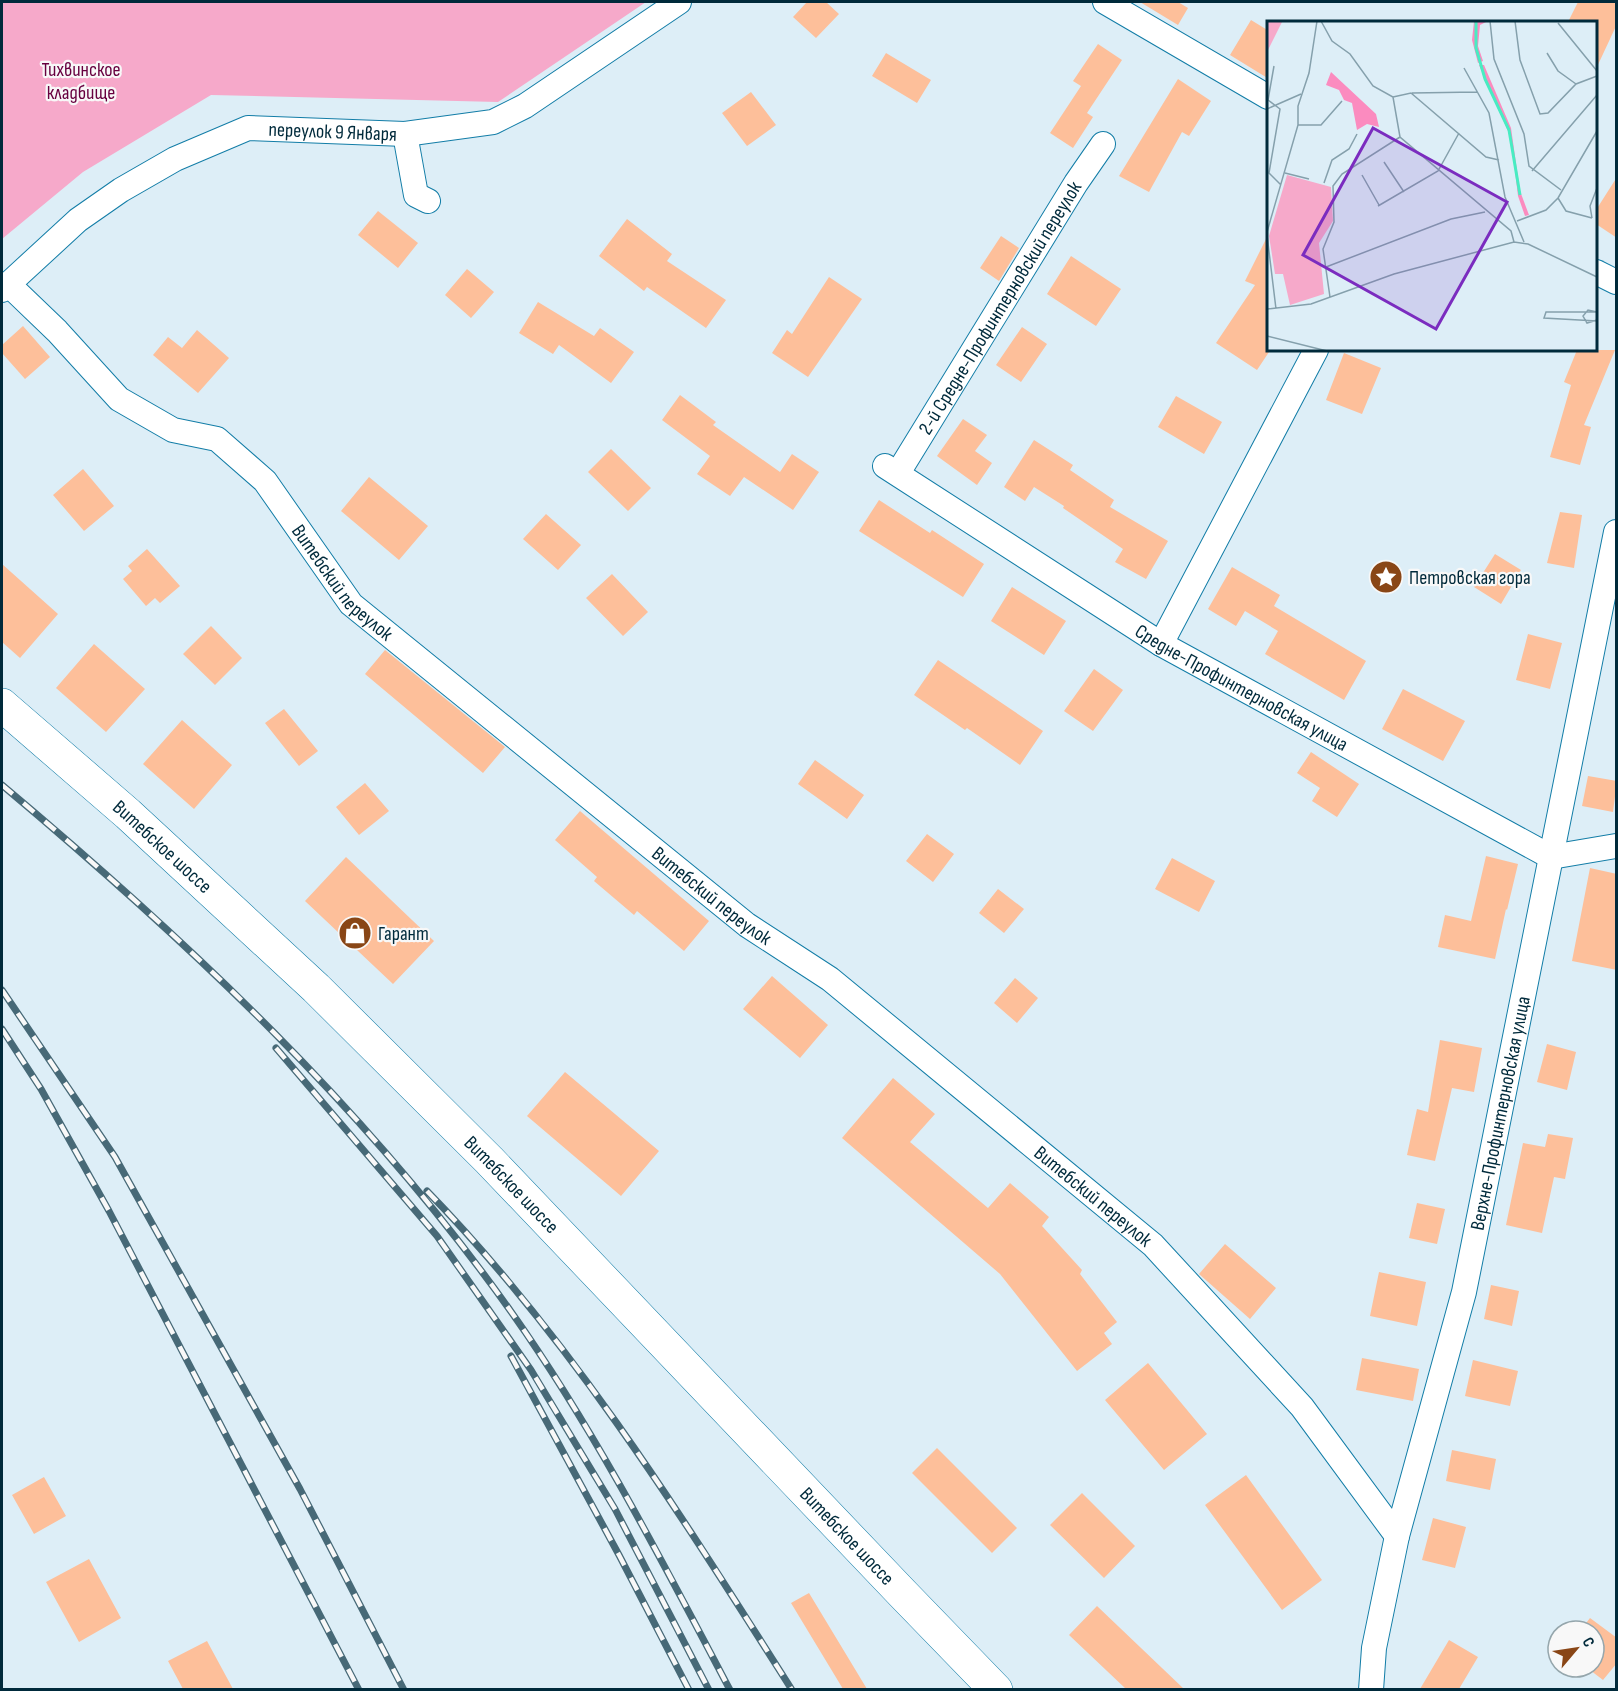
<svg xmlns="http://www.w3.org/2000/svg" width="1618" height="1691" font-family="'Sofia Sans Condensed',sans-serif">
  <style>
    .green { fill: #f6a9ca }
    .building { fill: #fdbf9a }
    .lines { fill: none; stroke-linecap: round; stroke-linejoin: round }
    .minor-casing { stroke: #127da7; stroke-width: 26 }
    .primary-casing { stroke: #127da7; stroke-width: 34 }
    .minor { stroke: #fff; stroke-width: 24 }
    .primary { stroke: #fff; stroke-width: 33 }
    .rail-casing { stroke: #476977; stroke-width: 7 }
    .rail { stroke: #f8f8f8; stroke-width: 4.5; stroke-dasharray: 14; stroke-linecap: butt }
    .labels { text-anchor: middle; stroke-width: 4.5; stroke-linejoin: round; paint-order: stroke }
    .park-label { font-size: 20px; fill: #67003f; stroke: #f8f8f8 }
    .street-label { font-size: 20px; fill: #002a3b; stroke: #f8f8f8 }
    .poi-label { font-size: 20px; fill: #002a3b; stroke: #f8f8f8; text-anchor: start }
    .inset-river { fill: none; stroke: #48ecc2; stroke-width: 3 }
    .inset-road { fill: none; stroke: #85a0ac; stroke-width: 1.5 }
    .view { fill: #7b2cbf; fill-opacity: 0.15; stroke: #7b2cbf; stroke-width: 3 }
    .inset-edge { fill: none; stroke: #002a3b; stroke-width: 3 }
  </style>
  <rect width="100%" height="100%" fill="#ddeef7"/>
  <!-- green -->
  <path class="green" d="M2 2H646L498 102 211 95 83 172 2 239Z"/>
  <!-- building -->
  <path class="building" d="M807 2H826L839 14 816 38 793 17Z
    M1140 2H1178L1188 8 1178 25Z
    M1578 2H1617V24L1596 69V22H1568Z
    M1251 20 1269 31V79L1230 55Z
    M1098 44 1122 60 1087 113 1093 117 1073 148 1050 133 1081 86 1073 81Z
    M886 53 931 80 917 103 872 76Z
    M1178 79 1211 101 1189 136 1182 132 1149 192 1119 176Z
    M751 92 776 125 747 146 722 113Z
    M1617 177V238L1596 224V210Z
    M378 211 418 243 398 268 358 235Z
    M627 219 672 254 667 261 726 300 706 328 647 287 644 291 599 256Z
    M1269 233V352L1257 370 1216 343 1255 285 1245 281Z
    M1001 236 1019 248 999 281 980 268Z
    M1071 256 1121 289 1096 326 1047 294Z
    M467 269 494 292 471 318 445 295Z
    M829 277 862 299 808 377 772 353 787 330 792 334Z
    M538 302 594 336 600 328 634 352 611 383 559 345 553 354 519 333Z
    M23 326 50 357 25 379 2 353V345Z
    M1022 327 1047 344 1021 382 996 365Z
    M197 330 229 358 198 393 153 355 168 337 182 348Z
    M1577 350H1615L1584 425 1591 427 1580 465 1550 457 1571 385 1564 382Z
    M1344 353 1381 368 1362 414 1326 400Z
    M680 395 716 422 713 425 780 472 792 454 819 472 793 510 744 477 730 496 697 474 710 456 662 420Z
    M1176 396 1222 422 1204 454 1158 427Z
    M963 419 987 435 975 451 992 463 977 485 937 456Z
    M1034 440 1073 465 1070 470 1114 500 1110 507 1168 541 1146 579 1115 562 1123 549 1063 508 1064 506 1034 487 1025 501 1004 487Z
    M611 449 651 488 628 511 588 472Z
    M83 469 114 506 84 531 53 495Z
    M369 477 428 526 399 560 341 511Z
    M879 500 930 533 932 530 984 564 963 597 859 531Z
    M1560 512 1582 515 1574 568 1547 563Z
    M546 514 581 545 558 570 523 539Z
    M147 549 180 586 160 603 155 598 146 606 123 579 132 571 128 566Z
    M1495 554 1521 570 1501 604 1474 587Z
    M2 564 58 614 20 658 2 642Z
    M1232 567 1280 595 1274 606 1366 661 1344 700 1265 654 1278 631 1245 611 1236 626 1208 609Z
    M612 574 648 612 623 636 586 598Z
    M1012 587 1066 621 1044 655 991 621Z
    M211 626 242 658 215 685 183 654Z
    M1528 634 1562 643 1550 689 1516 680Z
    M94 644 145 689 106 732 56 688Z
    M385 650 505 747 483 773 365 674Z
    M938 660 1043 731 1020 765 967 728 965 730 914 695Z
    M1094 669 1123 690 1093 731 1064 711Z
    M1403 689 1465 721 1443 761 1382 729Z
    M284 709 318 751 299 766 265 723Z
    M182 720 232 765 194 809 143 764Z
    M1311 752 1359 784 1337 817 1312 801 1320 788 1297 773Z
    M815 760 864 795 847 819 798 784Z
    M1588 776 1617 781 1613 812 1582 806Z
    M365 783 389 811 359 835 336 807Z
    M580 811 709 921 684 951 637 911 634 915 594 881 597 877 555 840Z
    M927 834 954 854 933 882 906 861Z
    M1486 856 1518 864 1507 910 1506 909 1495 959 1438 947 1445 915 1471 921Z
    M346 857 434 941 393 984 305 901Z
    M1172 858 1215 881 1199 912 1155 889Z
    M1590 868 1617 874V970L1572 961Z
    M998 889 1024 909 1004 933 979 913Z
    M772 976 828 1025 800 1058 743 1009Z
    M1015 978 1038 998 1017 1023 994 1003Z
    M1440 1040 1482 1048 1474 1092 1452 1088 1435 1161 1407 1155 1417 1109 1428 1112Z
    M1547 1044 1576 1052 1567 1090 1537 1082Z
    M565 1072 659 1151 621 1196 527 1116Z
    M893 1078 935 1114 910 1142 988 1208 1010 1183 1049 1217 1042 1226 1082 1270 1080 1274 1117 1322 1104 1333 1112 1344 1077 1371 1000 1274 842 1138Z
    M1548 1134 1573 1138 1565 1179 1554 1177 1542 1233 1506 1225 1523 1143 1545 1147Z
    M1417 1203 1445 1209 1437 1244 1409 1238Z
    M1225 1244 1276 1288 1250 1319 1199 1274Z
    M1379 1272 1426 1282 1417 1326 1370 1316Z
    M1491 1285 1519 1291 1512 1326 1484 1319Z
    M1362 1358 1419 1369 1413 1401 1356 1390Z
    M1473 1360 1518 1371 1510 1406 1465 1396Z
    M1148 1363 1207 1434 1164 1470 1105 1400Z
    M937 1448 1017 1528 992 1553 912 1473Z
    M1452 1450 1496 1459 1490 1490 1446 1481Z
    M1246 1475 1322 1580 1282 1610 1205 1505Z
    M44 1477 66 1516 34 1534 12 1495Z
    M1082 1493 1135 1546 1104 1578 1050 1525Z
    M1433 1518 1466 1527 1455 1568 1422 1560Z
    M89 1559 121 1618 79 1642 46 1582Z
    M809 1593 867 1689H843L791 1603Z
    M1097 1606 1184 1689H1126L1069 1635Z
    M1590 1618 1617 1638V1663L1603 1680 1586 1667H1594V1631H1580Z
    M1449 1640 1478 1657 1459 1689H1420Z
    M207 1641 233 1689H183L168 1661Z"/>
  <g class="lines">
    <defs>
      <g id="minor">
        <path d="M1105 2 1268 97"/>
        <path d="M405 134 416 195 428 201"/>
        <path d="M1596 272 1616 282"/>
        <path id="s1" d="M8 284 57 331 119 399 173 430 217 439 265 481 351 604 747 925 830 979 1153 1245 1302 1407 1397 1536"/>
        <path id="s2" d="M2 290 78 220 121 190 175 159 248 128 405 134 493 122 525 106 679 2"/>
        <path id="s3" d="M885 466 1161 644 1551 857 1616 846"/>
        <path id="s4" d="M898 473 1076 183 1103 144"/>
        <path d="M1161 644 1316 350"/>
        <path id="s5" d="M1371 1690 1374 1648 1397 1536 1464 1292 1616 532"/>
      </g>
      <g id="primary">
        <path id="s6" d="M2 705 128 814 316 988 489 1160 902 1593 996 1690"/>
      </g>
    </defs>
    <!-- minor casing -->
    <use href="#minor" class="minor-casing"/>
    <!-- primary casing -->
    <use href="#primary" class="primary-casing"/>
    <!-- minor -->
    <use href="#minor" class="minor"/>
    <!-- primary -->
    <use href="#primary" class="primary"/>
    <defs>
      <path id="rail" d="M2 785C189 942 370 1112 512 1313 596 1432 662 1561 730 1690
        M2 990 115 1157 300 1489 404 1690
        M2 1029 41 1089 109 1211 359 1690
        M276 1048 437 1236 531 1370 615 1509 709 1690
        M427 1191C571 1339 681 1515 792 1690
        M511 1356 619 1555 689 1690"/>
    </defs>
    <!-- rail casing -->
    <use href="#rail" class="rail-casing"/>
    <!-- rail -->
    <use href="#rail" class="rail"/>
  </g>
  <!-- icons -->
  <defs>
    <symbol id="sight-disc" viewBox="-11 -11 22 22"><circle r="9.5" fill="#894616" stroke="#f8f8f8"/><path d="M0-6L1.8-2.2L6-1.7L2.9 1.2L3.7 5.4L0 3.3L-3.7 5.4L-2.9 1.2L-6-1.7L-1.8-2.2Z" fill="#fff"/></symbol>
    <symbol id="shop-disc" viewBox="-11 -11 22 22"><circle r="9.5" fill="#894616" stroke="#f8f8f8"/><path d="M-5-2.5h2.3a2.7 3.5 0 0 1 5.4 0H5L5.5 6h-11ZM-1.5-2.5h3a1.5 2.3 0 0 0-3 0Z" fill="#fff"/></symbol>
  </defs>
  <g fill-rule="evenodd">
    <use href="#sight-disc" x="1367" y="558" width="38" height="38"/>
    <use href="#shop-disc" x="336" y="914" width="38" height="38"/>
  </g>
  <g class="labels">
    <!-- park labels -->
    <g class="park-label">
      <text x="81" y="76">Тихвинское<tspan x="81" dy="23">кладбище</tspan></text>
    </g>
    <!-- street labels -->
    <g class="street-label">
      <text dy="7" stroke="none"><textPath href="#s2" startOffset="382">переулок 9 Января</textPath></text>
      <text dy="7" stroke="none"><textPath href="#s4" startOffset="194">2-й Средне-Профинтерновский переулок</textPath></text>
      <text dy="7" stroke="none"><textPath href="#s1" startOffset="459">Витебский переулок</textPath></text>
      <text dy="7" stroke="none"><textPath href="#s3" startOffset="420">Средне-Профинтерновская улица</textPath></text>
      <text dy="7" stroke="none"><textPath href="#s6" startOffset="214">Витебское шоссе</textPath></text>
      <text dy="7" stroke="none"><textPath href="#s1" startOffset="945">Витебский переулок</textPath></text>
      <text dy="7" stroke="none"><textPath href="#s5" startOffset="592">Верхне-Профинтерновская улица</textPath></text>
      <text dy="7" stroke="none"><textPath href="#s6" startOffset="700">Витебское шоссе</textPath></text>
      <text dy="7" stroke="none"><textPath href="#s1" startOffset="1431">Витебский переулок</textPath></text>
      <text dy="7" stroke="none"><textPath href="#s6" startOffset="1186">Витебское шоссе</textPath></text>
    </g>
    <!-- poi labels -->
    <g class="poi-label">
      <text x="1409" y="584">Петровская гора</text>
      <text x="378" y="940">Гарант</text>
    </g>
  </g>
  <!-- overview -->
  <g transform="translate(1267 21)">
    <rect width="330" height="330" fill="#ddeef7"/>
    <path d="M0 0 15 1 0 31ZM20 154 64 166 66 200 52 222 57 273 23 284 16 253H8L2 215Z" fill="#f6a9ca"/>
    <path d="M207 0H221L213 4 211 25 216 40 211 42 205 19ZM212 44H217L244 107 253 170 262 194 258 195 251 175 244 117ZM64 51 109 93 112 106 100 103 90 109 85 82 77 79 72 69 59 64Z" fill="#fb8bbf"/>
    <path class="inset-river" d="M209 0V27L218 58 242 109 253 174"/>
    <path class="inset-road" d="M54 0 65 20 83 33 106 65 126 76 133 116 244 210 247 221M223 0 227 38 257 113 262 145 294 169M248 0 253 39 273 93 281 92 309 63 330 55M291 2 330 50M280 32 291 50 309 63M7 45 1 79 13 88 2 152 14 164M197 47 222 92 238 176 257 221M145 72 210 71M126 76 144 72 219 136 232 139M0 88 34 73M31 104H54L75 80M117 141 137 171M265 150 330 74M18 152 42 158M95 154 112 184M57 162 65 139 82 128 90 113M291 177 299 190 325 197M111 185 171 150 192 112M325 197 323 185 330 167M250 200 279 189 291 177 330 110M0 211 31 104V85L42 52 50 0M0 214 9 288M59 246 184 198 218 191M63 276 56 228 67 201 66 165 75 153 133 116M0 288 44 283 127 253 247 221 261 223 330 256M330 291H279L277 297 330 300M330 291 321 289 316 295 320 302 330 299M0 315 60 330"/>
    <path class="view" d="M106 107 240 181 169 308 36 234Z"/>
    <rect width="330" height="330" class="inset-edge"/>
  </g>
  <!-- border -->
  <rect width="1618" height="1691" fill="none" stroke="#002a3b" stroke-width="6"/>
  <!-- north arrow -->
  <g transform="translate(1576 1649) rotate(61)"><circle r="28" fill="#f8f8f8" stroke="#95a6ac" stroke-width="1.5"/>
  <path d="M0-4.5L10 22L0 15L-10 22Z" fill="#894616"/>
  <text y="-9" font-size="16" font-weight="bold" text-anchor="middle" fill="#002a3b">С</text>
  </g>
</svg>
